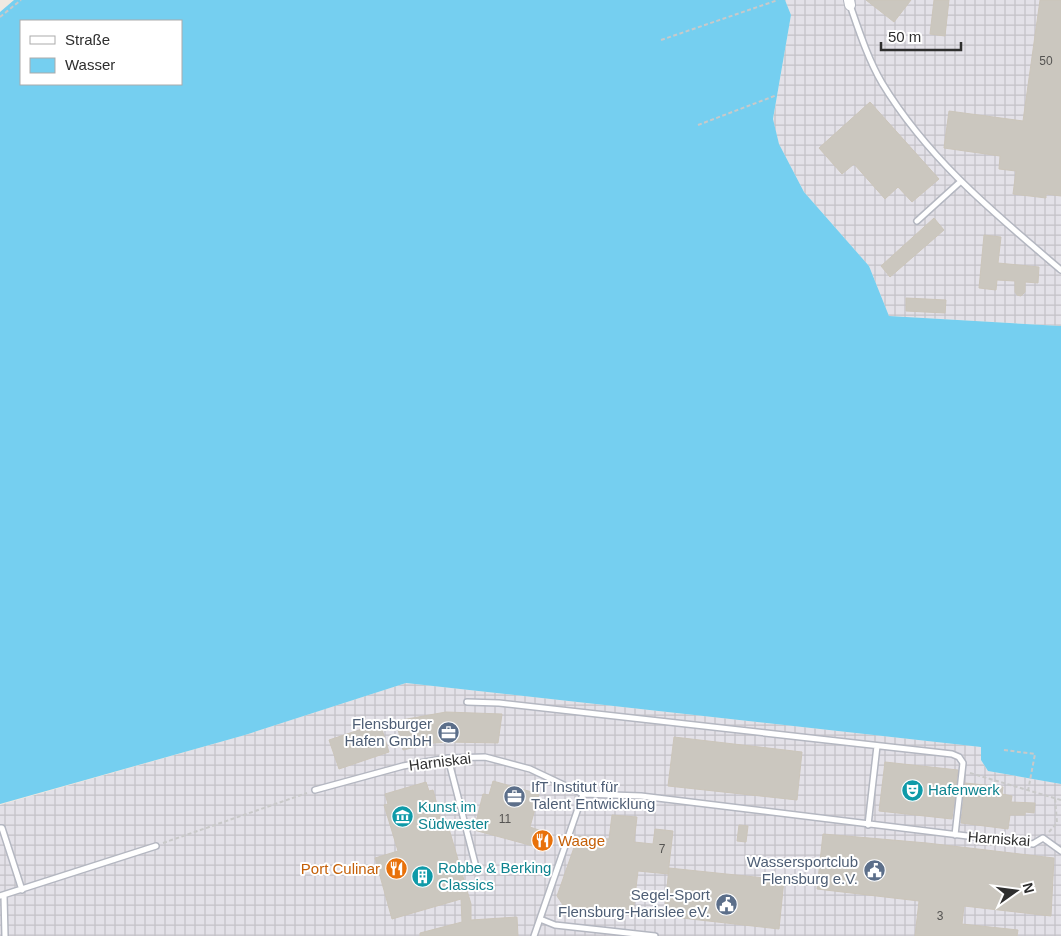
<svg xmlns="http://www.w3.org/2000/svg" width="1061" height="936" font-family="Helvetica,sans-serif">
  <style>
    .industrial { fill: url(#industrial-grid) }
    .water { fill: #75cff0; fill-rule: evenodd }
    .building { fill: #cbc7bf; stroke: #cbc5ba }
    .lines { fill: none; stroke-linecap: round; stroke-linejoin: round }
    .service-casing { stroke: #b4b7c1; stroke-width: 8 }
    .minor-casing { stroke: #b4b7c1; stroke-width: 12 }
    .path { stroke: #c9c9c9; stroke-width: 2; stroke-dasharray: 4 2.5; stroke-linecap: butt }
    .service { stroke: #fff; stroke-width: 5 }
    .minor { stroke: #fff; stroke-width: 10 }
    .labels { text-anchor: middle; stroke-width: 4; stroke-linejoin: round; paint-order: stroke }
    .number-label { font-size: 12px; fill: #555452 }
    .service-label { font-size: 15px; fill: #4e5e75; stroke: #fff; text-anchor: end }
    .street-label { font-size: 15px; fill: #2e2e2e; stroke: #fff }
    .culture-label { font-size: 15px; fill: #0d838f; stroke: #fff; text-anchor: start }
    .food-label { font-size: 15px; fill: #c56008; stroke: #fff; text-anchor: start }
  </style>
  <defs>
    <pattern id="industrial-grid" width="8" height="8" patternUnits="userSpaceOnUse" patternTransform="scale(1.25)"><rect width="8" height="8" fill="#e3e1e8"/><path d="M0 4h8M4 0v8" fill="none" stroke="#c3c1c7"/></pattern>
  </defs>
  <rect width="100%" height="100%" fill="#efe9e1"/>
  <!-- industrial -->
  <path class="industrial" d="M785 0H1061V326L889 316 869 266 804 192 779 144 773 120 791 15Z
    M406 683 982 747 981 760 988 771 1061 784V936H0V805L245 735Z"/>
  <!-- water -->
  <path class="water" d="M14 0H785L791 15 773 119 779 144 804 192 869 266 889 316 1061 326V784L988 771 981 760V747L406 683 245 735 0 804V12ZM21 21H181V84H21Z"/>
  <!-- building -->
  <path class="building" d="M866 0H911L894 22Z
    M934 0H949L945 36 930 34Z
    M1040 0H1061V196L1046 194V198L1013 194 1016 171 999 169 1000 156 944 148 949 111 1023 121Z
    M870 102 939 179 912 202 898 187 885 199 854 164 842 174 819 148Z
    M934 218 944 230 890 277 881 266Z
    M984 235 1001 237 998 263 1039 267 1038 283 1025 282V292L1021 296 1017 295 1015 292V281L997 280 996 290 979 288Z
    M906 298 946 300 945 313 906 311Z
    M446 712 502 714 498 743 448 742 434 743 403 750 396 721Z
    M380 723 389 752 339 769 329 740Z
    M674 737 802 752 797 800 668 786Z
    M885 762 958 770 952 819 879 811Z
    M493 781 539 794 530 827 550 834 545 851 533 846 474 830 483 794 489 795Z
    M426 782 429 791 433 790 442 823 447 822 471 904V920L517 917 518 936H420V933L462 922 461 899 392 919 375 858 398 851 384 805 388 804 385 794Z
    M965 783 1003 787 1002 794 1012 796 1011 802 1035 803 1034 813 1025 812V815H1010L1008 829 961 823Z
    M612 815 637 817 634 842 653 844 655 829 673 831 668 874 638 871 633 913 563 905 557 896 578 836 609 839Z
    M739 825 748 826 746 842 737 841Z
    M823 834 927 843 1054 858 1051 916 964 906 962 924 1018 930 1017 936H915L919 901 817 889Z
    M669 868 784 880 779 929 664 916Z"/>
  <g class="lines">
    <defs>
      <path id="service" d="M850 5C859 31 868 59 882 83 928 159 994 213 1061 270
        M917 221 960 182
        M467 702 499 703 952 754 959 757 963 763 955 835
        M448 758 476 867
        M315 790 403 766 448 758 485 757 530 769 583 794 641 796 1033 844 1043 838 1061 851
        M868 825 877 746
        M0 828H2L22 890
        M0 896 156 846
        M4 896 5 936
        M540 919 555 925 655 936
        M534 936 583 794"/>
      <path id="minor" d="M849 0 850 5"/>
    </defs>
    <!-- service casing -->
    <use href="#service" class="service-casing"/>
    <!-- minor casing -->
    <use href="#minor" class="minor-casing"/>
    <!-- path -->
    <path class="path" d="M0 17 21 0
      M661 40 778 0
      M698 125 777 95
      M1004 750 1035 754 1028 791
      M970 773 1061 800
      M1049 832 1057 823 1055 798
      M163 843 307 793"/>
    <!-- service -->
    <use href="#service" class="service"/>
    <!-- minor -->
    <use href="#minor" class="minor"/>
  </g>
  <!-- icons -->
  <defs>
    <symbol id="office-disc" viewBox="-11 -11 22 22"><circle r="9.5" fill="#5c6f8a" stroke="#fff"/><path d="M-6-3h4V-5.5h4V-3h4V5H-6ZM-1-4.5V-3h2v-1.5ZM-6 0V1H6V0Z" fill="#fff"/></symbol>
    <symbol id="theatre-disc" viewBox="-11 -11 22 22"><circle r="9.5" fill="#0f9aa8" stroke="#fff"/><path d="M-5-5.5Q0-4 5-5.5V0Q5 5 0 6Q-5 5-5 0ZM-3.3-2.5H-1v1.5H-3.3ZM1-2.5H3.3v1.5H1ZM-2.8 1Q0 5.5 2.8 1Z" fill="#fff"/></symbol>
    <symbol id="museum-disc" viewBox="-11 -11 22 22"><circle r="9.5" fill="#0f9aa8" stroke="#fff"/><path d="M0-6L6-3V-2H-6V-3ZM-5-1h2V3h-2ZM-1-1h2V3h-2ZM3-1h2V3H3ZM-6 4H6V6H-6Z" fill="#fff"/></symbol>
    <symbol id="restaurant-disc" viewBox="-11 -11 22 22"><circle r="9.5" fill="#e8710a" stroke="#fff"/><path d="M-5-6h1v4h1v-4h1v4h1v-4h1v5L-1.5 .5V6h-2V.5L-5-1ZM5-6V6H3V1.5H1.5Q1.5-4 5-6Z" fill="#fff"/></symbol>
    <symbol id="civic-disc" viewBox="-11 -11 22 22"><circle r="9.5" fill="#5c6f8a" stroke="#fff"/><path d="M-.6-6.5H3V-4.5H.6V-3L4-1V1h2V6H-6V1h2V-1L-.6-3ZM-1.2 2.5V6h2.4V2.5Z" fill="#fff"/></symbol>
    <symbol id="building-disc" viewBox="-11 -11 22 22"><circle r="9.5" fill="#0f9aa8" stroke="#fff"/><path d="M-4-6H4V6H1V3H-1V6H-4ZM-2.5-4.3h1.7v1.8h-1.7ZM.8-4.3h1.7v1.8H.8ZM-2.5-1h1.7V.8h-1.7ZM.8-1h1.7V.8H.8Z" fill="#fff"/></symbol>
  </defs>
  <g fill-rule="evenodd">
    <use href="#office-disc" x="436" y="720" width="25" height="25"/>
    <use href="#theatre-disc" x="900" y="778" width="25" height="25"/>
    <use href="#office-disc" x="502" y="784" width="25" height="25"/>
    <use href="#museum-disc" x="390" y="804" width="25" height="25"/>
    <use href="#restaurant-disc" x="530" y="828" width="25" height="25"/>
    <use href="#restaurant-disc" x="384" y="856" width="25" height="25"/>
    <use href="#civic-disc" x="862" y="858" width="25" height="25"/>
    <use href="#building-disc" x="410" y="864" width="25" height="25"/>
    <use href="#civic-disc" x="714" y="892" width="25" height="25"/>
  </g>
  <g class="labels">
    <!-- number labels -->
    <g class="number-label">
      <text x="1046" y="65">50</text>
      <text x="505" y="823">11</text>
      <text x="662" y="853">7</text>
      <text x="940" y="920">3</text>
    </g>
    <!-- service labels -->
    <g class="service-label">
      <text x="432" y="729">Flensburger<tspan x="432" dy="17">Hafen GmbH</tspan></text>
      <text x="531" y="792" text-anchor="start">IfT Institut für<tspan x="531" dy="17">Talent Entwicklung</tspan></text>
      <text x="858" y="867">Wassersportclub<tspan x="858" dy="17">Flensburg e.V.</tspan></text>
      <text x="710" y="900">Segel-Sport<tspan x="710" dy="17">Flensburg-Harislee eV.</tspan></text>
    </g>
    <!-- street labels -->
    <g class="street-label">
      <text transform="translate(440 762) rotate(-7)" y="5">Harniskai</text>
      <text transform="translate(999 839) rotate(4)" y="5">Harniskai</text>
    </g>
    <!-- culture labels -->
    <g class="culture-label">
      <text x="928" y="795">Hafenwerk</text>
      <text x="418" y="812">Kunst im<tspan x="418" dy="17">Südwester</tspan></text>
      <text x="438" y="873">Robbe &amp; Berking<tspan x="438" dy="17">Classics</tspan></text>
    </g>
    <!-- food labels -->
    <g class="food-label">
      <text x="558" y="846">Waage</text>
      <text x="380" y="874" text-anchor="end">Port Culinar</text>
    </g>
  </g>
  <!-- legend -->
  <rect x="20" y="20" width="162" height="65" fill="#ffffff" stroke="#ababab"/>
  <rect x="30" y="36" width="25" height="8" fill="#ffffff" stroke="#ababab"/>
  <text x="65" y="45" font-size="15" fill="#2e2e2e">Straße</text>
  <rect x="30" y="58" width="25" height="15" fill="#75cff0" stroke="#ababab"/>
  <text x="65" y="70" font-size="15" fill="#2e2e2e">Wasser</text>
  <!-- north arrow -->
  <g transform="translate(1016 891) rotate(76)" stroke="#ffffff" stroke-width="4" paint-order="stroke">
  <path d="M0-4L9 19L0 12L-9 19Z" fill="#2e2e2e"/>
  <text y="-8" font-size="14" font-weight="bold" text-anchor="middle" fill="#2e2e2e">N</text>
  </g>
  <!-- scale -->
  <path d="M881 42v8h80v-8" fill="none" stroke="#2e2e2e" stroke-width="2.5"/>
  <text x="888" y="42" font-size="15" fill="#2e2e2e" stroke="#ffffff" stroke-width="4" paint-order="stroke">50 m</text>
</svg>
